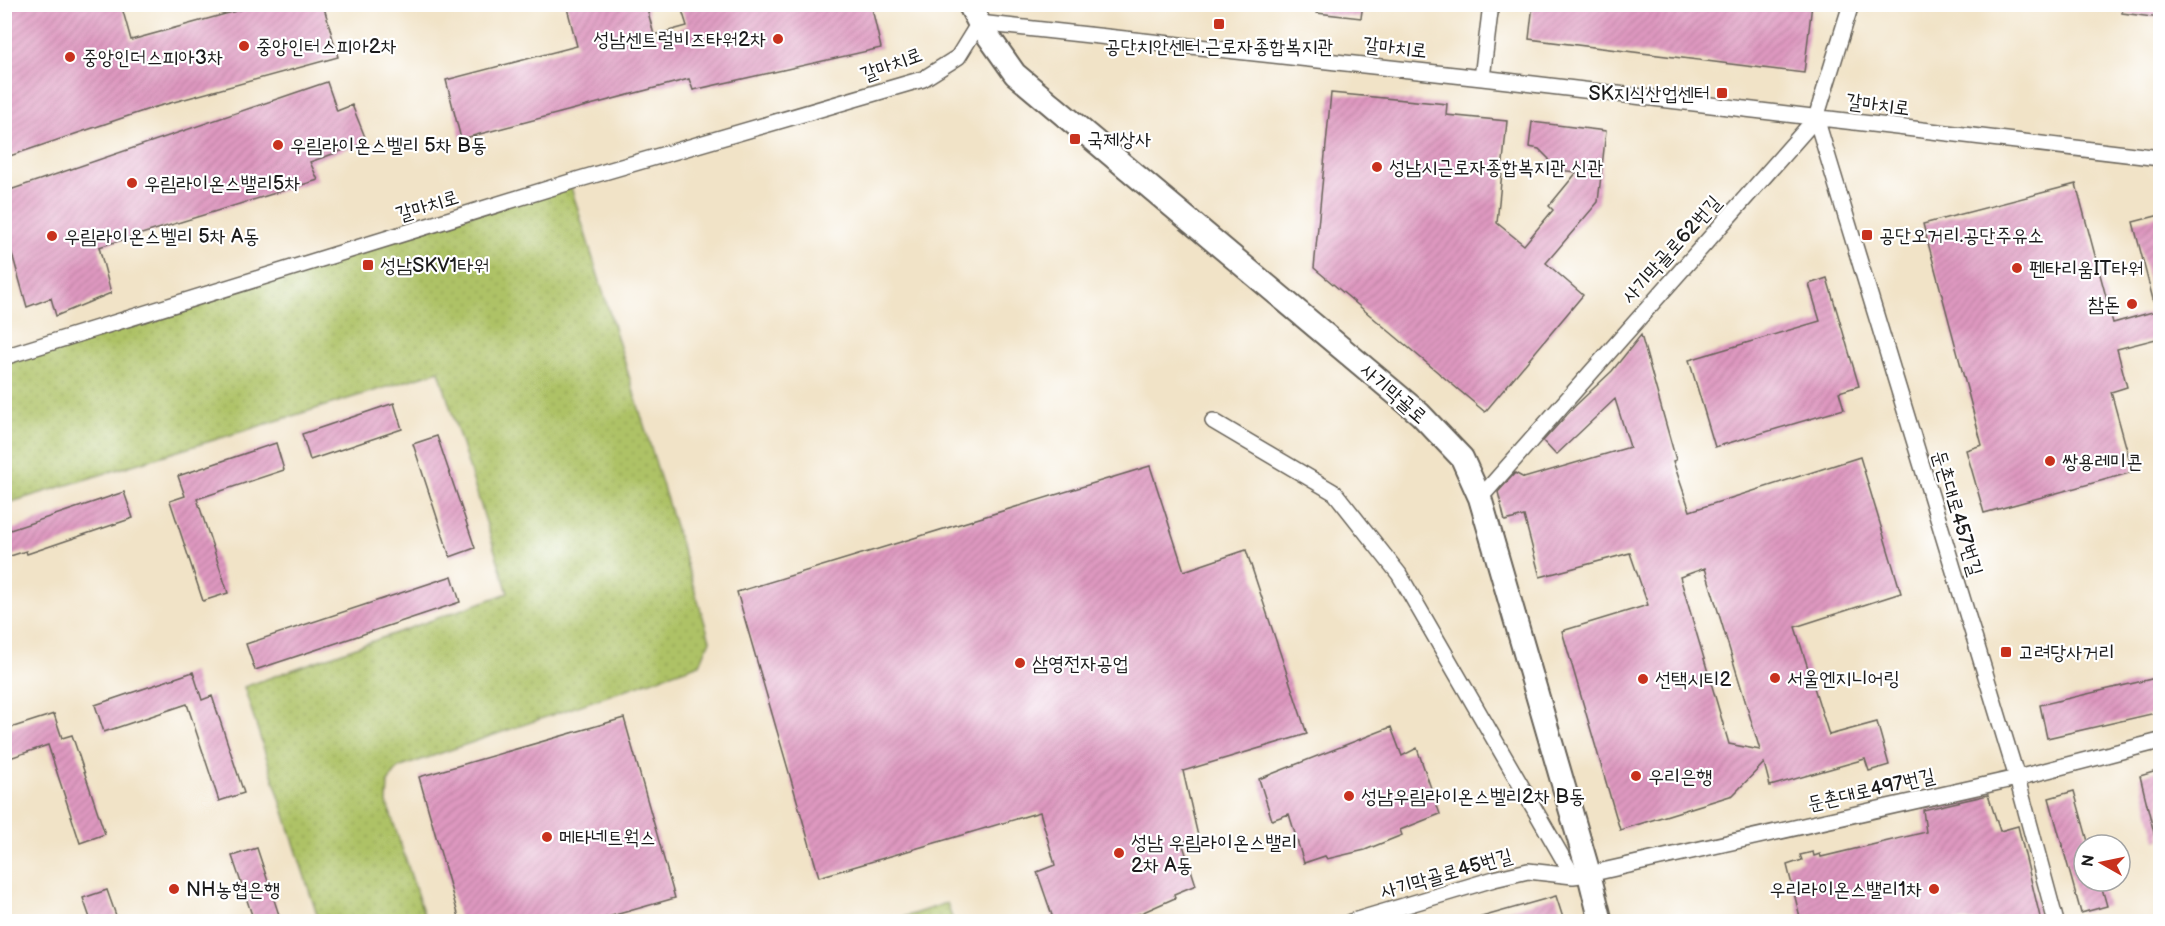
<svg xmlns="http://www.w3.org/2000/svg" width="2165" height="926" font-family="'Balsamiq Sans','Poor Story',sans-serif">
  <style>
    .green { fill: url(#green-dots); stroke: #656f41; stroke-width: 1.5 }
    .building { fill: url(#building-hatch); fill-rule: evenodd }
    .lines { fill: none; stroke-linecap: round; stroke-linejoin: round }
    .street-casing { stroke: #676258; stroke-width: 18 }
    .secondary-casing { stroke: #676258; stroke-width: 26 }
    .street { stroke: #fff; stroke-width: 15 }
    .secondary { stroke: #fff; stroke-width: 22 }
    .poi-dot { fill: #c8321e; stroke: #fff; stroke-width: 2 }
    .labels { text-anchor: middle; stroke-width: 4.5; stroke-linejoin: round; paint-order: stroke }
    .poi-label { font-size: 20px; fill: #1c1c1c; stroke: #fff; text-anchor: start }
    .street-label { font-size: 20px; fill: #1c1c1c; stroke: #fff }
  </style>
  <defs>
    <pattern id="green-dots" width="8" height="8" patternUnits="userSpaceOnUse" patternTransform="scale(1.5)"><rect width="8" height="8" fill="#aec266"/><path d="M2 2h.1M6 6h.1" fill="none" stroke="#95a658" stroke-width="1.8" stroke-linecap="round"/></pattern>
    <pattern id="building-hatch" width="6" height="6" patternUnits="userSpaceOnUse" patternTransform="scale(1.5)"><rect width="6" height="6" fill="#de98c0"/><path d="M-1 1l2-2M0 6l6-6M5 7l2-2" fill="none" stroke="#be82a4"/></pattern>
  </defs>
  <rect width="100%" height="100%" fill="#fff"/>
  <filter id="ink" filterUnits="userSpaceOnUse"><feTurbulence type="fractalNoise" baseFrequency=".0167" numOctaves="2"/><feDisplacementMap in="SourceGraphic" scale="12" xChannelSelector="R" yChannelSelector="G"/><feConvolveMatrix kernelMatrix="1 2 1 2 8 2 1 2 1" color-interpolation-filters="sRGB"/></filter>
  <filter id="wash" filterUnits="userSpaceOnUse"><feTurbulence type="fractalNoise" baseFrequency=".008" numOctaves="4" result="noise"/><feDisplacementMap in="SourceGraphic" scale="24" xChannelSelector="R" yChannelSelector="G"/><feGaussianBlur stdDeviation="1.35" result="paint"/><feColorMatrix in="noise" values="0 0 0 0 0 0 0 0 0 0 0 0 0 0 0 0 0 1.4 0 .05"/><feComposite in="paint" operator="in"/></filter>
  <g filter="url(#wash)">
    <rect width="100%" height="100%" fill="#f1e3c7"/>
    <!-- green -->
    <path class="green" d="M570 184 710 640 700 664 398 768 388 782 387 803 426 921H319L244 687 508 593 439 371 5 504V357Z
      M947 903 953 921H892Z"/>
    <g id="blocks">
      <!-- building -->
      <path class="building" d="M4 4H121L131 40 251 7V4H323L338 57 152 108 4 158Z
        M566 4H646L654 35 687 26 680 4H871L881 48 693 90 689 79 461 139 446 80 577 46Z
        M1318 4H1363L1361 18 1317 13Z
        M1533 4H1812L1804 73 1529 39Z
        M2122 4H2160V18L2122 13Z
        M327 82 337 111 352 105 367 142 310 162 318 180 99 247 111 293 56 316 51 298 27 307 4 225V192Z
        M1331 93 1447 104 1446 115 1507 121 1497 223 1524 245 1553 210 1549 206 1577 172 1548 169 1549 159 1539 149 1529 147 1532 122 1606 131 1598 202 1546 263 1583 295 1485 412 1314 268Z
        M2076 184 2113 323 2156 311 2133 222 2160 215V338L2117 349 2127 387 2111 392 2133 472 1984 513 1966 450 1982 445 1923 224Z
        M1827 278 1859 386 1839 392 1844 409 1715 447 1689 360 1820 321 1809 284Z
        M1641 335 1676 460 1673 461 1690 511 1860 457 1901 593 1795 627 1829 735 1877 722 1889 765 1869 771 1865 759 1770 786 1764 763 1733 795 1620 830 1562 631 1648 605 1630 553 1540 577 1524 516 1505 521 1498 492 1515 473 1524 478 1630 447 1615 399 1556 455 1543 441 1575 406 1612 371ZM1705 568 1760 750 1729 744 1680 577Z
        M394 403 402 429 310 460 302 434Z
        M437 436 475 548 450 557 413 444Z
        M276 443 284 470 197 499 228 593 203 601 170 501 185 496 178 476Z
        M1150 466 1184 571 1246 550 1307 734 1183 771 1198 836 1182 842 1196 885 1174 894 1175 898 1139 914 1110 921H1054L1037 872 1055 865 1040 812 819 877 737 592Z
        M124 492 133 518 27 554 26 551 4 558V532Z
        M452 576 460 602 255 670 246 644Z
        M193 672 202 700 212 696 244 793 219 801 187 704 104 732 95 705Z
        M2160 677V712L2047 738 2040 705Z
        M54 714 62 738 72 735 105 834 80 843 48 745 4 760V730Z
        M624 718 675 898 594 921H460L419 777Z
        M1391 727 1402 756 1417 748 1440 814 1400 830 1402 835 1365 850 1327 859 1325 856 1304 863 1289 814 1272 820 1259 779Z
        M2160 770V840L2156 841 2140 776Z
        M2074 791 2089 845H2084V881H2100L2107 906 2081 913 2049 798Z
        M1988 795 2000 831 2018 826 2041 921H1801L1787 865 1802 860 1800 855 1813 852 1814 856 1820 854 1821 857 1926 832 1923 810Z
        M257 848 281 921H254L232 856Z
        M107 890 118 921H91L83 898Z
        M1556 896 1564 921H1479L1478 918Z"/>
    </g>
  </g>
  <g filter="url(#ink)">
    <use href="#blocks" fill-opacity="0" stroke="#676258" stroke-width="1.5"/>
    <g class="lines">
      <defs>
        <path id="street" d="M979 23 1482 78 2160 158
          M1482 78 1491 4
          M1816 118 2017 778 2056 922
          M4 357 580 179 923 79 958 57 979 23V16
          M1213 421 1335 493 1399 574 1573 876
          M1480 498 1816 118 1851 4
          M1350 922 1494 879 1528 871 1573 876 1589 874 2017 778 2160 741"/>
        <path id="secondary" d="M969 4 979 23 1015 74 1420 414 1462 458 1480 498 1588 870 1601 922"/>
      </defs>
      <!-- street casing -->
      <use href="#street" class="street-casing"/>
      <!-- secondary casing -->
      <use href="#secondary" class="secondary-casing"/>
      <!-- street -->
      <use href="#street" class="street"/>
      <!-- secondary -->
      <use href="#secondary" class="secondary"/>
    </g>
  </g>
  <!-- markers -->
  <g class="poi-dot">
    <rect x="1213" y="18" width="12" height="12" rx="3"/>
    <circle cx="778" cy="39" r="6"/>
    <circle cx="244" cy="46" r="6"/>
    <circle cx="70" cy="57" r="6"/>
    <rect x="1716" y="87" width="12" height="12" rx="3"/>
    <rect x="1069" y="133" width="12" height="12" rx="3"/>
    <circle cx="278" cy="145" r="6"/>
    <circle cx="1377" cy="167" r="6"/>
    <circle cx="132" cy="183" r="6"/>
    <rect x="1861" y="229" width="12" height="12" rx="3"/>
    <circle cx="52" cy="236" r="6"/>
    <rect x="362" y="259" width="12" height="12" rx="3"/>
    <circle cx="2017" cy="268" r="6"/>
    <circle cx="2132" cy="304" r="6"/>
    <circle cx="2050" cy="461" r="6"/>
    <rect x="2000" y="646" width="12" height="12" rx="3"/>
    <circle cx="1020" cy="663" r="6"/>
    <circle cx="1775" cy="678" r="6"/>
    <circle cx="1643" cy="679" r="6"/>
    <circle cx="1636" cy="776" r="6"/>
    <circle cx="1349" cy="796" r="6"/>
    <circle cx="547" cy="837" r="6"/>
    <circle cx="1119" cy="853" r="6"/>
    <circle cx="174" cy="889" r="6"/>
    <circle cx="1934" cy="889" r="6"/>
  </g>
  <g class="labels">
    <!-- poi labels -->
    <g class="poi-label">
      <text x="766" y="46" text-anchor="end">성남센트럴비즈타워2차</text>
      <text x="256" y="53">중앙인터스피아2차</text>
      <text x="1219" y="53" text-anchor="middle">공단치안센터.근로자종합복지관</text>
      <text x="82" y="64">중앙인더스피아3차</text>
      <text x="1710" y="100" text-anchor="end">SK지식산업센터</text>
      <text x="1087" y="146">국제상사</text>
      <text x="290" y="152">우림라이온스벨리 5차 B동</text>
      <text x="1389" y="174">성남시근로자종합복지관 신관</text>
      <text x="144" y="190">우림라이온스밸리5차</text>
      <text x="1879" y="242">공단오거리.공단주유소</text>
      <text x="64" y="243">우림라이온스벨리 5차 A동</text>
      <text x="380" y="272">성남SKV1타워</text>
      <text x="2029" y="275">펜타리움IT타워</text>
      <text x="2120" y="311" text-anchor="end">참돈</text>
      <text x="2062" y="468">쌍용레미콘</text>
      <text x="2018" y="659">고려당사거리</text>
      <text x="1032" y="670">삼영전자공업</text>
      <text x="1787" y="685">서울엔지니어링</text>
      <text x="1655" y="686">선택시티2</text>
      <text x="1648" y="783">우리은행</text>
      <text x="1361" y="803">성남우림라이온스벨리2차 B동</text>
      <text x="559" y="844">메타네트웍스</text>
      <text x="1131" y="849">성남 우림라이온스밸리<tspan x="1131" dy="23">2차 A동</tspan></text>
      <text x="186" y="896">NH농협은행</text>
      <text x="1922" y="896" text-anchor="end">우리라이온스밸리1차</text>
    </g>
    <!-- street labels -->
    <g class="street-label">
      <text transform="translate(1395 47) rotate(6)" y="7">갈마치로</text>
      <text transform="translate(891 64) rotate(-20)" y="7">갈마치로</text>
      <text transform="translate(1878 104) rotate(7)" y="7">갈마치로</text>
      <text transform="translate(427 205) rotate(-17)" y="7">갈마치로</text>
      <text transform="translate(1671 249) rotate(-48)" y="7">사기막골로62번길</text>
      <text transform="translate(1394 393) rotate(41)" y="7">사기막골로</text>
      <text transform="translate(1958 513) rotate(73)" y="7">둔촌대로457번길</text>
      <text transform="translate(1871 789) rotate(-13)" y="7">둔촌대로497번길</text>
      <text transform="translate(1446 873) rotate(-16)" y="7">사기막골로45번길</text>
    </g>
  </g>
  <!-- margin -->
  <rect width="2165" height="926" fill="none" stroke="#fff" stroke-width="24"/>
  <!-- north arrow -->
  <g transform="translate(2102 863) rotate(279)"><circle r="28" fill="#ffffff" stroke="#a4a4a4" stroke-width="1.5"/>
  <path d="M0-4.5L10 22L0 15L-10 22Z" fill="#c8321e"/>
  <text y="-9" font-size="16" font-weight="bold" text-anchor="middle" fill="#1c1c1c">N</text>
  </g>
</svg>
